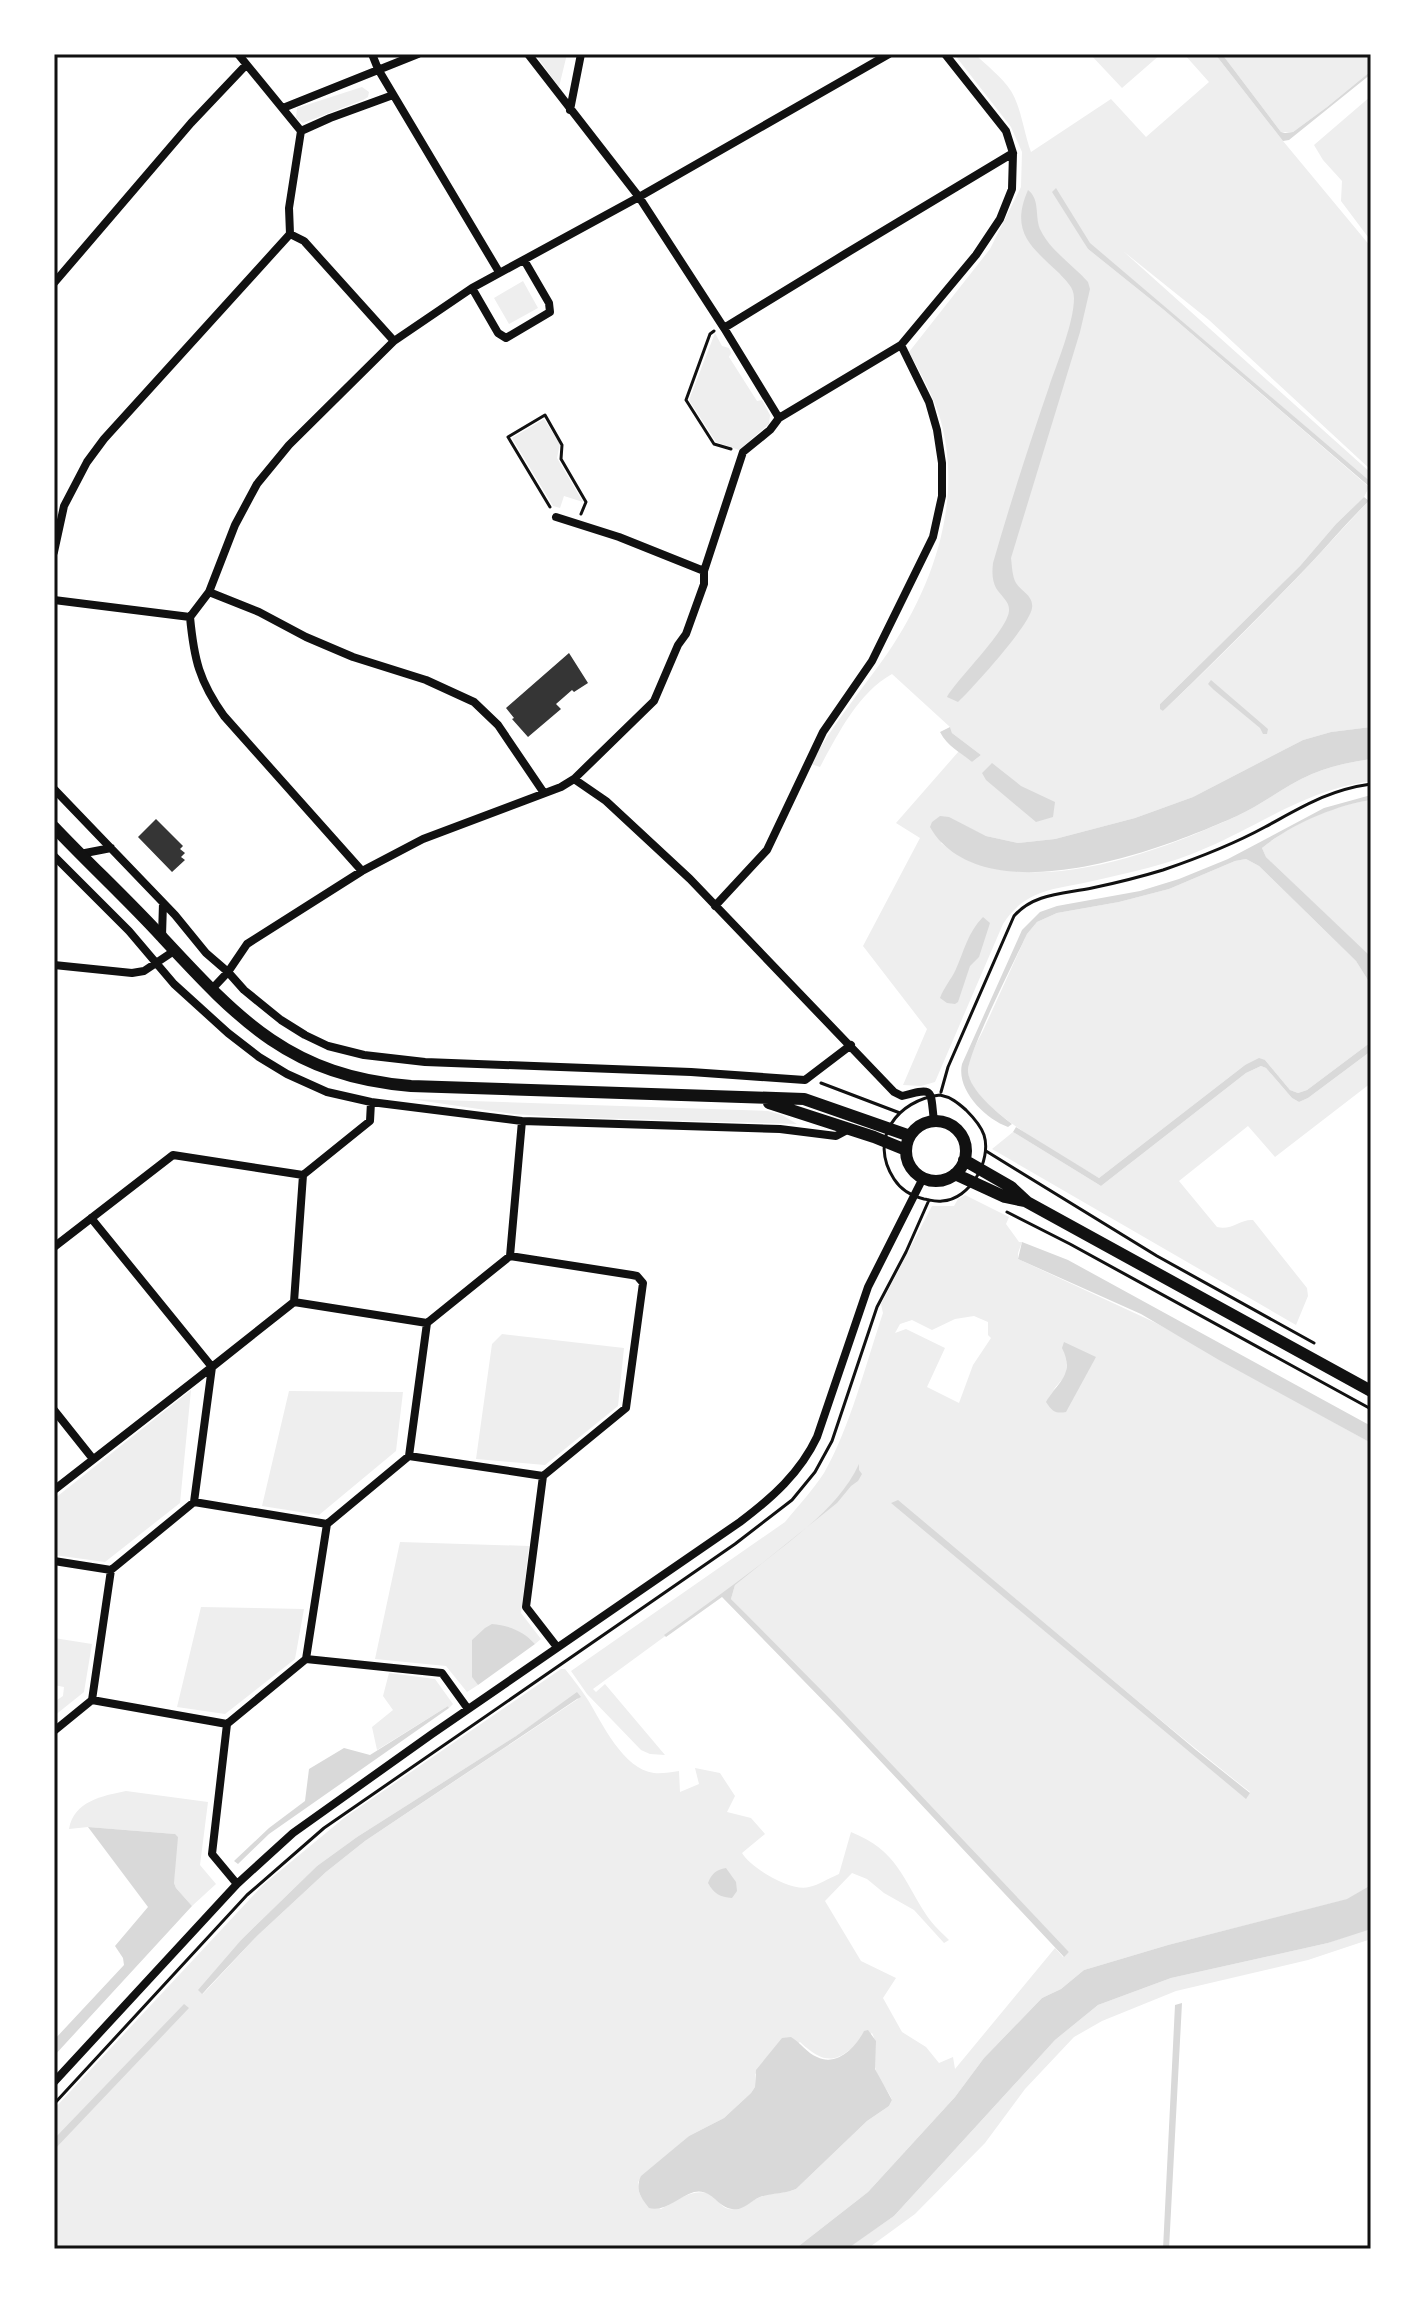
<svg xmlns="http://www.w3.org/2000/svg" width="1425" height="2303" font-family="'Alegreya Sans',sans-serif">
  <style>
    .green { fill: #eee; fill-rule: evenodd }
    .water { fill: #d9d9d9 }
    .building { fill: #353535 }
    .lines { fill: none; stroke-linecap: round; stroke-linejoin: round }
    .path { stroke: #111; stroke-width: 3 }
    .minor { stroke: #111; stroke-width: 8 }
    .secondary { stroke: #111; stroke-width: 12 }
    .neatline { fill: none; stroke: #111; stroke-width: 3 }
  </style>
  <rect width="100%" height="100%" fill="#fff"/>
  <!-- green -->
  <path class="green" d="M535 54H567L559 87Z
    M954 54H975C986 65 1002 77 1011 91 1021 107 1024 133 1031 152L1111 99 1146 137 1209 82 1184 54H1215L1283 141 1371 247V470L1209 320 1123 251 1371 473V482L1089 243 1056 189 1088 249 1164 310 1369 487 1364 497 1336 524 1300 566 1160 704 1163 711C1214 663 1264 613 1312 562 1332 541 1350 520 1371 499V727L1331 732 1303 740 1193 797 1135 818 1055 839 1018 843 986 836 949 818 941 843C950 849 961 858 972 862 1054 892 1162 850 1237 816 1263 804 1286 785 1312 774 1330 766 1351 762 1371 759V781C1306 790 1264 823 1206 848 1169 865 1127 873 1088 882 1051 890 1025 890 1003 924L935 1082 921 1086 903 1085 927 1029 863 946 920 838 896 823 959 751 972 762 981 755 952 733 950 727 892 674C858 693 838 734 820 767L811 764C832 725 861 691 887 654 933 587 964 500 940 418 933 395 921 374 909 352L990 249 1021 187 1022 152 1011 127Z
    M1090 54H1161L1122 88Z
    M1222 54H1371V71L1327 107 1293 132H1281Z
    M362 87 369 92 368 97 363 100 303 123 296 118 297 108Z
    M1371 96V241L1341 201 1342 181 1323 160 1314 145Z
    M523 281 538 308 509 324 494 298Z
    M715 333 722 346 729 348 731 353 729 357 757 401 762 400 770 415 769 424 739 450 716 442 689 400Z
    M544 419 560 444 557 458 583 502 564 496 560 508 553 506 512 438Z
    M1371 800V958L1266 857 1262 848C1292 824 1333 805 1371 800Z
    M1246 859 1259 866 1356 961 1371 985V1042L1307 1090 1298 1093 1290 1090 1265 1060 1245 1065 1099 1178C1070 1160 967 1106 968 1071 968 1056 980 1038 986 1024 1000 994 1013 964 1027 934L1037 922 1057 913 1119 902 1169 889 1235 861Z
    M1371 1051V1083L1275 1157 1248 1126 1179 1181 1217 1227C1231 1231 1240 1219 1253 1220L1307 1288 1308 1296 1296 1325 992 1149 1013 1132 1101 1186 1246 1073 1261 1066 1266 1068 1292 1098 1299 1102 1308 1098Z
    M410 1099 768 1111 782 1115 797 1124 558 1117 514 1114Z
    M965 1195 1009 1217 1006 1224 1019 1242H1022L1018 1253V1259L1156 1323 1371 1443V1885L1348 1899 1168 1945 1084 1970 1061 1989 1042 1998 984 2058 955 2097 868 2192 795 2249H54V2109L263 1885 344 1818 561 1669H565C573 1679 581 1689 588 1700 602 1723 623 1769 654 1773 662 1774 671 1772 679 1771L680 1792 699 1784 695 1768 720 1773 735 1796 727 1812 751 1818 765 1834 742 1853C751 1868 791 1892 809 1887 819 1885 829 1878 839 1874L851 1832C898 1851 902 1878 927 1916 933 1925 942 1933 949 1940L944 1943 914 1910 884 1893 867 1879 852 1873 825 1901 861 1961 896 1978 883 1998 902 2032 926 2047 939 2063 953 2057 955 2069 1055 1948 1063 1957 1069 1952 731 1599 735 1585 593 1689 596 1692 605 1684 665 1755 650 1754 641 1750 587 1694 571 1671 785 1522C798 1506 813 1490 824 1473 850 1428 866 1363 883 1313L881 1304 932 1206H954L958 1199ZM974 1316 988 1322V1335L991 1338 973 1365 959 1403 927 1387 945 1348 906 1329 895 1333 900 1324 912 1320 932 1330 955 1319ZM1096 1357 1053 1390 1066 1375 1067 1358ZM896 1502C1016 1596 1130 1698 1250 1792L1246 1798 892 1503ZM577 1693 578 1699 365 1841 326 1872 257 1936 203 1994 242 1939 317 1866 357 1837 516 1736ZM872 2033C879 2045 872 2059 876 2071 879 2082 888 2089 892 2100L889 2106 867 2121 796 2189C784 2194 770 2192 758 2198 749 2202 741 2211 729 2209 722 2208 719 2201 714 2197 698 2184 676 2201 661 2209 646 2201 638 2201 638 2182L689 2136 724 2118 751 2093 755 2087V2074L800 2042C833 2073 841 2055 872 2033Z
    M502 1334 624 1348 618 1406 545 1465 476 1459 492 1344Z
    M191 1390 180 1503 105 1562 54 1555V1499Z
    M289 1391 403 1392 396 1451 319 1515 262 1506Z
    M400 1542 529 1546 521 1613 541 1639 535 1644C517 1623 495 1635 472 1640V1676L478 1685 467 1692 446 1666 375 1659Z
    M201 1607 304 1609 295 1659 225 1714 177 1707Z
    M54 1638 92 1644 84 1692 54 1716V1702L63 1696 64 1687 54 1685Z
    M389 1673 435 1679 453 1704 449 1708 448 1706 377 1750 372 1727 393 1710 383 1696Z
    M126 1791 208 1802 200 1865 216 1884 192 1906 176 1888 174 1883 175 1834 88 1827 69 1829C74 1801 102 1796 126 1791Z
    M1371 1928V1939L1308 1960 1176 1991 1102 2021 1074 2037 1025 2089 985 2143 915 2214 867 2249H846L894 2216 1055 2040 1098 2005 1171 1978 1328 1943Z"/>
  <!-- water -->
  <path class="water" d="M1215 54H1222L1281 132 1285 133 1293 132 1327 107 1371 71V74L1289 140 1283 141Z
    M1056 188 1090 243 1371 482V488L1164 310 1088 249 1052 192Z
    M1028 190C1041 200 1034 218 1041 231 1051 251 1073 265 1088 282L1090 289 1080 332 1011 558C1012 565 1012 576 1016 583 1021 591 1034 596 1032 608 1030 625 972 689 958 702L947 697C957 679 1011 627 1009 609 1009 601 1000 595 996 588 992 580 992 572 993 563 1010 504 1029 445 1049 387 1057 363 1074 323 1074 298 1074 287 1066 281 1059 273 1030 246 1010 231 1028 190Z
    M1364 497 1369 501C1348 521 1330 543 1310 564 1262 614 1213 663 1163 711L1160 709V704L1300 566 1336 524Z
    M1211 680 1268 729 1267 734H1263L1260 728 1214 690 1208 684Z
    M950 727 952 733 981 755 972 762C959 751 948 747 940 732Z
    M1371 727V759C1351 762 1330 766 1312 774 1286 785 1263 804 1237 816 1166 848 1006 909 941 842 937 838 933 832 930 827L932 822 940 816 949 817 986 836 1018 843 1055 839 1135 818 1193 797 1303 740 1331 732Z
    M992 763 1021 786 1055 802 1053 817 1036 822 986 780 982 773Z
    M1371 795V800C1336 805 1290 825 1262 848L1266 857 1370 956 1371 985 1356 961 1259 866 1246 859 1235 861 1169 889 1119 902 1057 913 1037 922 1027 934C1016 958 967 1054 968 1072 970 1091 998 1113 1012 1124L1008 1127C985 1119 956 1090 962 1064L1022 930 1040 912 1057 906 1140 891 1179 879 1228 859 1324 808Z
    M983 917 990 923 979 957 970 966 958 1002 955 1004 947 1003 940 998C944 987 951 980 956 969 964 951 968 932 983 917Z
    M1371 1042V1051L1308 1098 1299 1102 1292 1098 1266 1068 1261 1066 1246 1073 1101 1186 1013 1132 1016 1127 1099 1178 1245 1065 1259 1058 1265 1060 1290 1090 1298 1093 1307 1090Z
    M1022 1242 1068 1260 1371 1426V1443L1219 1360 1141 1314 1018 1259Z
    M1064 1342 1096 1357 1066 1412C1055 1414 1052 1411 1046 1402 1059 1381 1075 1374 1062 1348Z
    M859 1464V1470L862 1474 858 1481 851 1486 837 1503 735 1585 731 1599 827 1696 1069 1952 1064 1957 842 1720 722 1597 666 1637 664 1635C698 1611 732 1586 765 1561 800 1533 840 1505 859 1464Z
    M898 1500 1196 1750 1250 1793 1246 1799 891 1503Z
    M492 1624C508 1625 525 1632 535 1644L478 1685 472 1677V1640L485 1628Z
    M577 1692 581 1697 577 1699 365 1841 326 1872 257 1936 202 1994 198 1990 242 1939 317 1866 357 1837 516 1736Z
    M448 1706 449 1708 269 1834 238 1864 234 1861 269 1828 305 1801 309 1769 344 1748 370 1755Z
    M88 1827 175 1834 178 1837 174 1883 176 1888 192 1906 54 2056V2040L124 1965 123 1958 115 1946 148 1907Z
    M726 1868 736 1882 737 1891 732 1898C720 1897 714 1894 708 1883 712 1873 716 1870 726 1868Z
    M1371 1885V1929L1328 1943 1171 1978 1098 2005 1055 2040 894 2216 847 2249H795L868 2192 955 2097 984 2058 1042 1998 1061 1989 1084 1970 1168 1945 1347 1899Z
    M1182 2003 1169 2249H1163L1175 2005Z
    M184 2004 189 2008 54 2150V2139Z
    M868 2030 876 2041 875 2069 892 2100 889 2106 867 2121 796 2189C784 2194 772 2193 760 2197 750 2201 744 2211 732 2209 717 2207 712 2188 694 2192 678 2197 666 2212 649 2208 640 2197 635 2189 641 2176L689 2136 724 2118 751 2093 755 2087 756 2070 782 2038 791 2037C800 2042 807 2053 817 2057 837 2067 856 2047 864 2031Z"/>
  <!-- building -->
  <path class="building" d="M569 653 588 683 574 692 572 690 556 704 561 709 528 737 512 719 514 718 506 708Z
    M156 819 183 846 180 849 185 853 181 857 185 860 172 872 138 837Z"/>
  <g class="lines">
    <!-- path -->
    <path class="path" d="M714 331 710 334 686 400 714 444 731 449
      M550 507 508 437 545 415 562 445 561 459 586 502 581 514
      M821 1083 900 1113
      M941 1092 948 1067 1014 916C1034 893 1064 894 1092 888 1116 883 1140 877 1163 870 1198 858 1232 845 1265 827 1302 807 1328 790 1371 784
      M940 1095C951 1097 958 1103 966 1110 973 1117 981 1126 984 1135 992 1160 970 1200 942 1201 936 1202 930 1200 924 1199 911 1196 901 1190 894 1179 868 1139 897 1100 940 1095Z
      M986 1151 1157 1256 1314 1343
      M1007 1212 1070 1244 1371 1409
      M54 2104 247 1895 324 1828 735 1544 792 1500 815 1472 832 1441 877 1307 906 1252 929 1200"/>
    <!-- minor -->
    <path class="minor" d="M238 54 301 131 289 208 290 234
      M372 54 378 69 499 272
      M528 54 639 197 724 328 779 418 770 430 743 452 704 571V584L686 634 678 645 654 701 574 779
      M283 108 418 54
      M570 110 581 54
      M301 131 330 118 393 95
      M290 234 304 241 394 341
      M54 283 191 123 246 65
      M472 288 498 333 506 338 550 312 549 303 524 260
      M724 328 845 254 1013 153
      M779 418 901 345 976 255 1000 219 1012 189 1013 153 1006 131 945 54
      M556 517 619 537 704 571
      M54 552 64 506 87 462 104 439 290 234
      M209 592 259 612 306 637 353 657 426 680 474 702 498 725 544 793
      M54 600 190 617
      M190 617 209 592 235 525 257 484 289 445 394 341 472 288 639 197 889 54
      M190 617C194 659 199 681 224 716L362 871
      M54 789 175 915 206 953 228 972 244 990 281 1020 305 1035 328 1046 364 1055 425 1062 691 1072 805 1080 851 1045
      M80 854 111 848
      M54 856 129 931 174 984 228 1033 259 1057 287 1074 327 1092 371 1102 522 1121 780 1129 836 1136 849 1129
      M715 906 767 850 823 732 872 661 933 537 942 496V463L937 430 929 402 901 345
      M162 936 163 903
      M54 965 132 973 144 971 174 951
      M212 989 228 972 247 944 362 871 423 839 561 787 574 779 606 801 690 879 894 1092 902 1096C935 1087 930 1089 934 1121
      M54 1247 173 1155 303 1175
      M510 1256 632 1275 637 1276 643 1283 626 1408 543 1476 526 1607 557 1647
      M510 1256 522 1121
      M294 1302 303 1175 370 1121 371 1102
      M54 1410 93 1459
      M409 1456 427 1323 510 1256
      M54 1490 212 1367 91 1218
      M194 1502 212 1367 294 1302 427 1323
      M54 1561 111 1570
      M306 1659 327 1524 409 1456 543 1476
      M92 1700 111 1570 194 1502 327 1524
      M54 1731 92 1700 227 1724
      M237 1884 212 1854 227 1724 306 1659 442 1673 468 1709
      M54 2082 237 1884 293 1833 432 1734 740 1522C772 1498 800 1473 817 1437L868 1287 923 1178"/>
    <!-- secondary -->
    <path class="secondary" d="M54 827C89 864 127 899 161 936 239 1020 290 1076 411 1086L804 1099 910 1136
      M769 1103 874 1137 906 1150
      M906 1151a30 30 0 1 1 60 0a30 30 0 1 1-60 0Z
      M964 1160 1011 1187 1027 1202 1371 1391
      M955 1174 1005 1197 1024 1201"/>
  </g>
  <!-- border -->
  <rect width="1425" height="2303" fill="none" stroke="#ffffff" stroke-width="112"/>
  <rect x="56" y="56" width="1313" height="2191" class="neatline"/>
</svg>
